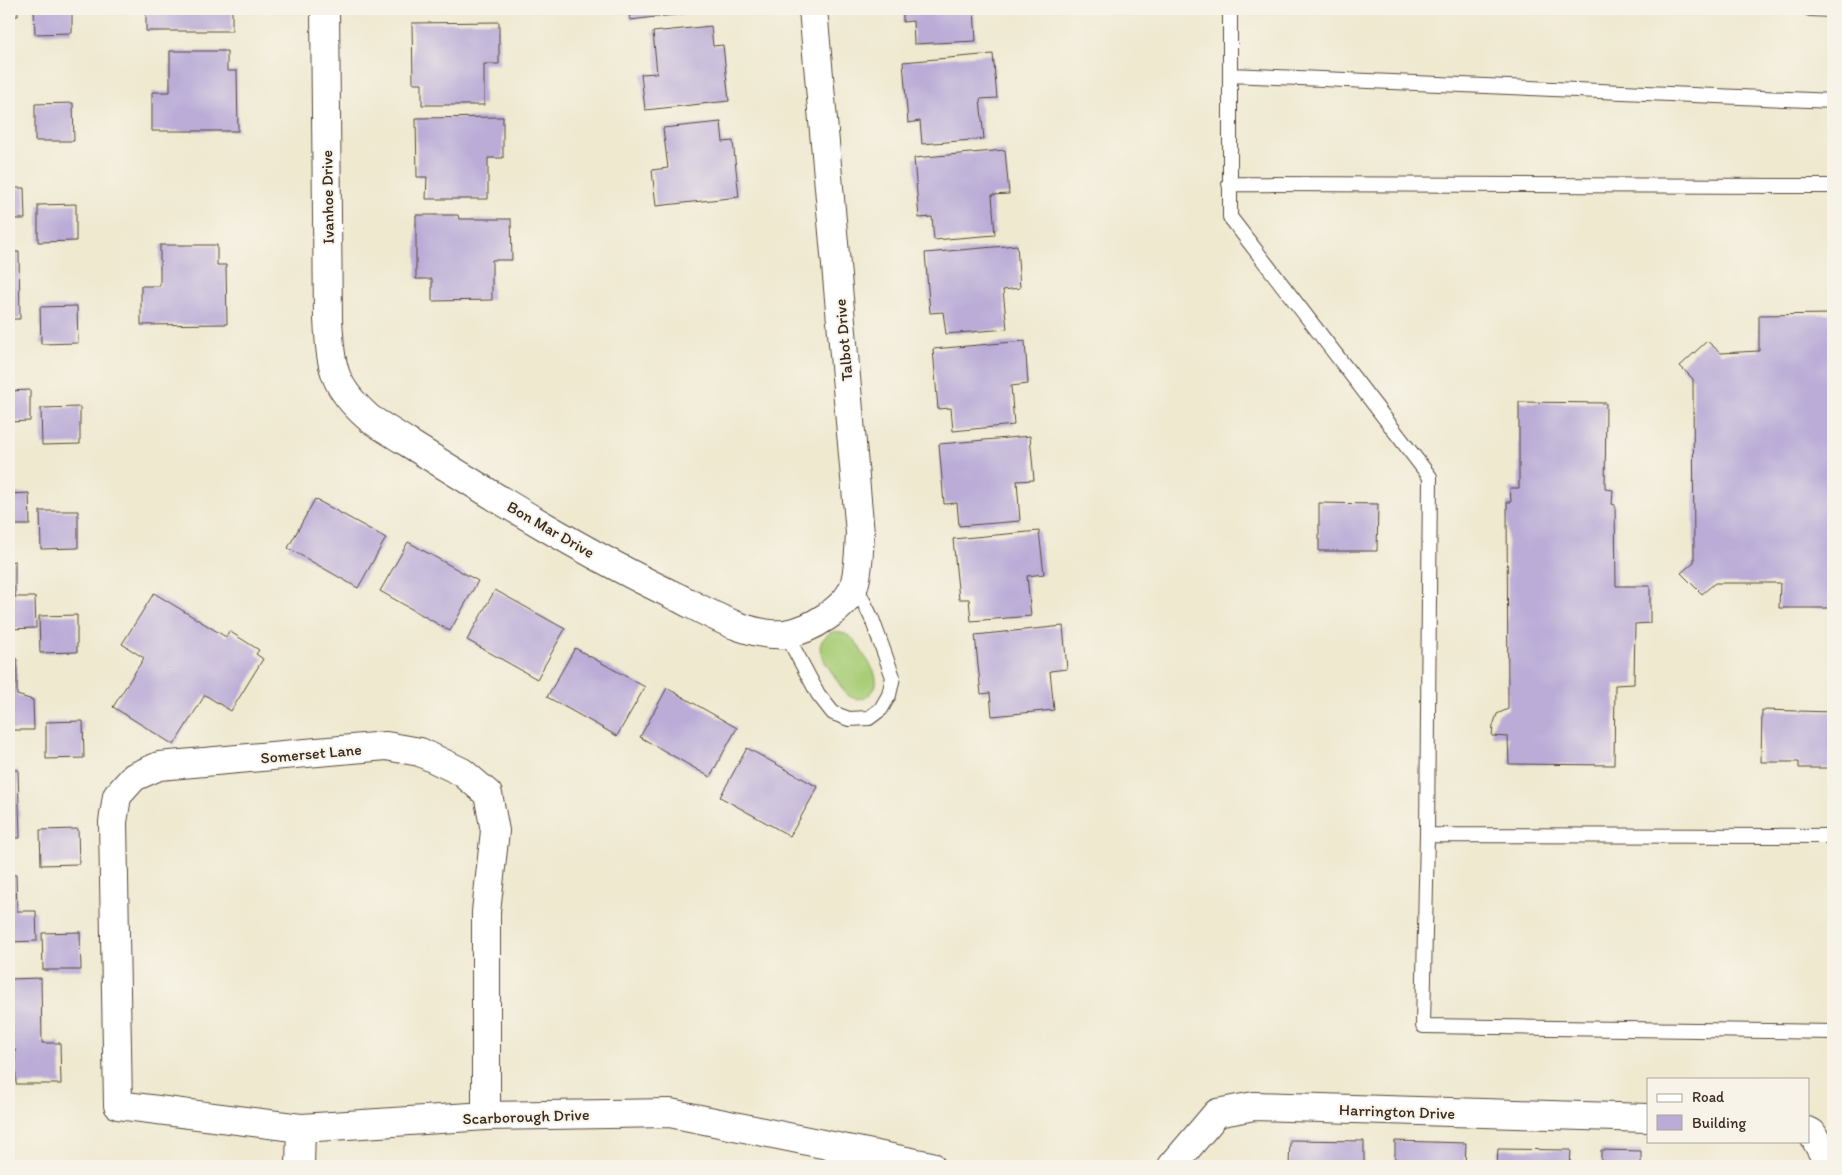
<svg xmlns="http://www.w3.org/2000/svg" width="1842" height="1175" font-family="Itim,sans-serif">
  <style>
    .green { fill: #a8cd77; stroke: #727c4a }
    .building { fill: #baacd7 }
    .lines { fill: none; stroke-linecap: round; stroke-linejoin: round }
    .lane-casing { stroke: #564739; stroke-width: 16 }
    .street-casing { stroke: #564739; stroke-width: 30 }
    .lane { stroke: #fff; stroke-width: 14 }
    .street { stroke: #fff; stroke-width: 28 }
    .labels { text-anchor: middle; stroke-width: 4; stroke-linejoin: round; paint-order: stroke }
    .street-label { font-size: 16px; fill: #3b2a1e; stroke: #f7f3e8 }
  </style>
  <rect width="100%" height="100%" fill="#f7f3e8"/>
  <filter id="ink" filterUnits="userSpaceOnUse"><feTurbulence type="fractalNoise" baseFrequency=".02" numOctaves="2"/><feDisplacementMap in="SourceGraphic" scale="10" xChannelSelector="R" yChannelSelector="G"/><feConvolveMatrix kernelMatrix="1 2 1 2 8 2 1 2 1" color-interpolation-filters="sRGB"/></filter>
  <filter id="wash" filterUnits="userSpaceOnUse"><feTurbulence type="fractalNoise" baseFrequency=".0096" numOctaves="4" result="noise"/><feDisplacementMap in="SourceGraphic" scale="20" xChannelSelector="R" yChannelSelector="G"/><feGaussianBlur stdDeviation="1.12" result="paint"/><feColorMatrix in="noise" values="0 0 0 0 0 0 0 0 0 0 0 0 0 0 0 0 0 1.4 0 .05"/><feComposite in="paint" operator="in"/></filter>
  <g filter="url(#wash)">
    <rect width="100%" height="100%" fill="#efe9d0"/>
    <!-- green -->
    <path class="green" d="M835 631C841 632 847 634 852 638 857 642 860 648 863 654 871 665 884 682 870 694 864 700 855 700 849 696 843 692 839 683 835 677 824 661 808 642 835 631Z"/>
    <g id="blocks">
      <!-- building -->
      <path class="building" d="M9 9H18V16H9Z
        M34 9H72V33L35 34Z
        M146 9H232V31H146Z
        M629 9H714V10L630 20Z
        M903 9H974L976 41 914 44 913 21 903 22Z
        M499 22V64H484V105H422V83H413L412 23Z
        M711 26 713 46 723 45 729 101 645 110 641 74 657 73 653 32Z
        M170 51H227V71H237L238 131H152V92H170Z
        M993 54 997 98 980 99 984 139 922 144 920 121 908 123 903 62Z
        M73 103 74 141H35V104Z
        M503 117V158H488V199H426L427 177H417L416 118Z
        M721 122 723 142 733 141 739 197 656 206 652 170 668 168 663 128Z
        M1005 150 1009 194 992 195 995 235 934 240 932 217 919 218 914 158Z
        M9 188H24L25 219H9Z
        M76 204V241L38 242V205Z
        M416 215H458L459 219H511L512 260H492V300L432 301V279H416Z
        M160 245H217V265H226L227 324 141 325V286H160Z
        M1017 245 1020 288 1003 290 1007 329 946 334 943 312 930 313 925 253Z
        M9 252H19L20 319H9Z
        M77 306 78 343 41 344 40 307Z
        M1833 314V608H1779L1780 583H1715L1702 594 1681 573 1694 562 1693 379 1680 366 1707 341 1721 353 1759 351V315Z
        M1025 341 1028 384 1011 386 1014 425 953 431 951 408 938 409 933 349Z
        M30 390V421L9 422V391Z
        M1519 402 1606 403 1605 489 1613 490 1612 504 1615 505 1616 586H1650V623L1635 624 1634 684 1615 685 1614 765 1509 764 1508 737 1492 736 1493 726 1497 714 1508 709 1507 502H1511L1510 488H1519Z
        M80 407V444L42 445 41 408Z
        M1030 436 1034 480 1017 481 1020 521 959 526 957 503 944 504 939 444Z
        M29 493 30 525H9V494Z
        M315 499 386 538 358 588 288 548Z
        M1319 503 1378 504 1377 551H1319Z
        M40 511H78V548L41 549Z
        M1039 531 1044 574 1027 576 1031 616 971 621 969 599H959L953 539Z
        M408 542 478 581 450 631 380 591Z
        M15 561V597H35L36 628 9 629V562Z
        M495 590 565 629 537 679 467 640Z
        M154 593 226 637 229 631 259 650 256 654 263 659 231 711 205 695 174 745 113 707 144 658 122 644Z
        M77 615V652L40 653 39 616Z
        M1063 626 1067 669 1050 671 1054 710 992 716 990 693 981 694 975 635Z
        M575 648 645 687 617 736 547 697Z
        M9 658H17V695L33 700 34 730H9Z
        M667 688 737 728 710 777 640 737Z
        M1762 710 1833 712V768H1799V762H1761Z
        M83 721 84 758 46 759V722Z
        M747 748 818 787 790 836 720 797Z
        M9 770H18L20 838H9Z
        M78 829 79 864 41 865 40 830Z
        M9 875H16L17 911H36L37 941 9 942Z
        M80 932 81 970H43L42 933Z
        M41 978 42 1043H60L61 1084H16L15 1049H9V979Z
        M1290 1140 1364 1141V1166H1289Z
        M1395 1141 1466 1143 1465 1166H1395Z
        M1498 1149 1571 1150 1570 1166H1497Z
        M1601 1150 1641 1151V1166H1601Z"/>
    </g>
  </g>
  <g filter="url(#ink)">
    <use href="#blocks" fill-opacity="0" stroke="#564739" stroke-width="1"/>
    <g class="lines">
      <defs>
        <path id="lane" d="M1230 9V217L1430 477 1427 835
          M1810 9 1833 10
          M1230 75 1833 101
          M1229 184C1431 183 1632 187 1833 186
          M786 634 818 694 833 713 849 719 869 718 881 709 889 695 893 677 872 619 855 584
          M1833 836 1427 835 1423 1026 1833 1032"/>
        <path id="street" d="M325 9 328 319C331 368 332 386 370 419 471 482 571 547 679 598 711 614 748 637 785 634 809 631 850 607 855 582 859 566 859 549 860 533L813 9
          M486 1116V912L495 831 488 794 462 772 420 752 386 746 159 766 134 777 117 796 113 822 118 1105 301 1128 486 1116 670 1113 931 1166
          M1808 1131 1812 1133 1824 1155V1166
          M300 1166 301 1128
          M1172 1166 1217 1113 1254 1106 1648 1118"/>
      </defs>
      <!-- lane casing -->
      <use href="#lane" class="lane-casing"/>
      <!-- street casing -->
      <use href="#street" class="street-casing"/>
      <!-- lane -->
      <use href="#lane" class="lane"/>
      <!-- street -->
      <use href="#street" class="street"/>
    </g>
  </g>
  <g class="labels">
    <!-- street labels -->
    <g class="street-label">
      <text transform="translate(327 197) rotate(-91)" y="6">Ivanhoe Drive</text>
      <text transform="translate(843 340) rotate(-95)" y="6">Talbot Drive</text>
      <text transform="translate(551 529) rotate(30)" y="6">Bon Mar Drive</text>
      <text transform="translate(311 753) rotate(-5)" y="6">Somerset Lane</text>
      <text transform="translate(1397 1111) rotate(2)" y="6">Harrington Drive</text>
      <text transform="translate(526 1116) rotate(-2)" y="6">Scarborough Drive</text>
    </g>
  </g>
  <!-- margin -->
  <rect width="1842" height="1175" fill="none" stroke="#f7f3e8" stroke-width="30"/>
  <!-- legend -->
  <rect x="1647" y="1078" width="162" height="65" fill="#f7f3e8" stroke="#aca397"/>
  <rect x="1657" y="1094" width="25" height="8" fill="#ffffff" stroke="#aca397"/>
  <text x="1692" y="1102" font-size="15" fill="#3b2a1e">Road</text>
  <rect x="1657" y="1115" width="25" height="15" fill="#baacd7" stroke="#aca397"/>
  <text x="1692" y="1128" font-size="15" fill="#3b2a1e">Building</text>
</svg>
